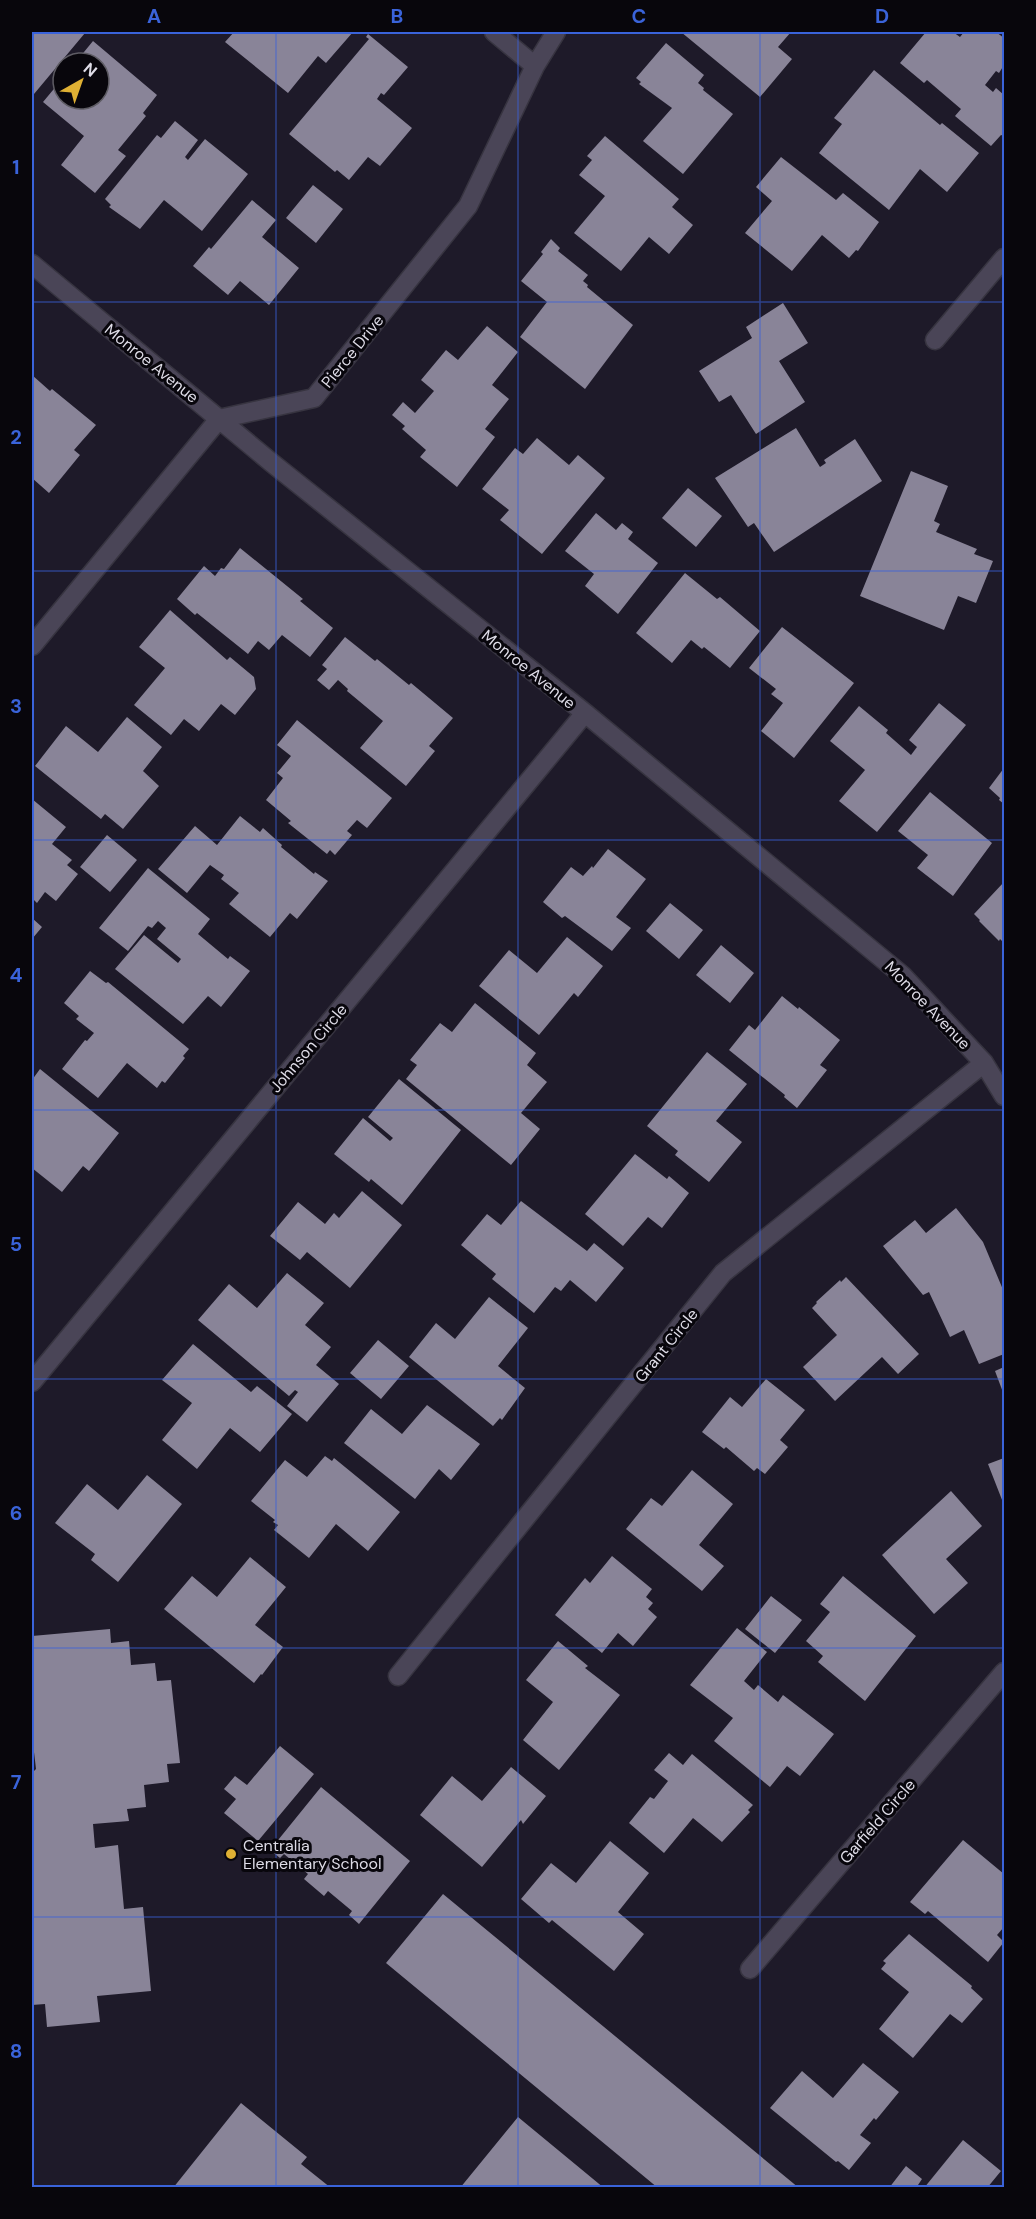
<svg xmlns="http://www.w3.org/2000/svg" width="1036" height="2219" font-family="'DM Sans',sans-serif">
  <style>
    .building { fill: #898498 }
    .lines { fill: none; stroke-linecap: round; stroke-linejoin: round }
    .minor-casing { stroke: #373440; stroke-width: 21 }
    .minor { stroke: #4a4557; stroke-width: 18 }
    .grid { fill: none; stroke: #3a63da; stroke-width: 1.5; stroke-opacity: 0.55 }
    .poi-dot { fill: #dfb034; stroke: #08060c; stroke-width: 2 }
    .labels { text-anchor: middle; stroke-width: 6; stroke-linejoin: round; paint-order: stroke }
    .street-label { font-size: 16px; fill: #dedce7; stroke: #08060c }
    .poi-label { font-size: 16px; fill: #dedce7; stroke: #08060c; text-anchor: start }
    .neatline { fill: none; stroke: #3a63da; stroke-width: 2 }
    .grid-label { font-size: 20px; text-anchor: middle; font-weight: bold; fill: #3a63da }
  </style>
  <rect width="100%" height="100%" fill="#1e1a29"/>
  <!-- building -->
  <path class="building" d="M32 32H83L85 33 34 94 32 92Z
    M234 32 295 33 353 32 326 63 318 56 288 93 225 42Z
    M681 32H791L778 47 792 59 760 97Z
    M926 32H953L960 37 964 32H996L1004 38V65L999 73 996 71 985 85 993 92 996 88 1004 95V136L1001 135 991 146 955 116 961 109 927 80 924 83 900 63Z
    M368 34 408 67 384 95 381 93 377 99 412 128 380 166 368 157 349 180 337 170 335 172 289 134 369 39 366 37Z
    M93 41 157 95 143 113 146 116 118 150 126 156 95 193 61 165 84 136 43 102 63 78V99H99V63H75Z
    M666 43 704 75 698 83 704 88 703 90 733 114 683 174 643 141 672 108 639 84 641 82 636 78Z
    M874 70 940 125 942 123 979 153 947 192 920 169 889 210 819 153 842 124 834 118Z
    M175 121 198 140 185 157 188 160 205 139 248 174 202 231 164 200 140 229 109 207 111 205 105 199 157 135 161 138Z
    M605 136 679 199 672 207 693 225 669 254 649 237 621 271 574 233 605 196 579 175 592 160 587 156Z
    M781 157 836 200 843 193 879 222 858 251 856 250 849 258 822 235 792 271 745 233 772 201 756 187Z
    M313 185 343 209 316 243 286 218Z
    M252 200 276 220 262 237 299 268 269 305 240 281 228 295 193 266 209 247 211 249Z
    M551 239 560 248 558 251 588 275 583 281 588 285 587 287 633 325 585 389 520 337 547 302 521 281 543 254 541 252Z
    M783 303 808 343 779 361 805 402 756 434 731 395 719 402 699 371 752 338 746 327Z
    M487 326 518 352 492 385 509 399 485 429 495 437 457 487 420 457 426 450 402 429 405 426 392 415 403 402 415 413 434 391 421 380 446 350 458 360Z
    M32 375 50 391 52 389 96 425 74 450 80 455 49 493 32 478Z
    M796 428 820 467 826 463 824 460 855 439 882 481 774 552 754 523 748 527 715 478Z
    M537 438 569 465 578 455 605 478 542 554 500 520 509 510 482 489 515 448 523 454Z
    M911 471 948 486 934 521 940 524 936 532 977 549 974 554 993 561 976 603 958 596 944 630 860 596Z
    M688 488 722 516 696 547 662 518Z
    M596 513 616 530 622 523 633 532 628 539 658 563 618 614 585 586 594 574 565 551Z
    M240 548 303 599 300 601 333 628 310 657 282 635 269 650 258 641 248 654 197 613 195 615 177 599 204 566 215 576 221 568 224 569Z
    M685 573 717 599 720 597 760 631 730 668 704 647 702 649 691 640 672 663 636 633Z
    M170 610 227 660 230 657 254 677 256 689 235 715 221 704 199 731 184 719 171 735 134 705 165 668 139 647Z
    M782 627 854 683 794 758 761 731 783 703 771 694 776 689 749 668Z
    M345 637 375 661 377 659 409 685 411 683 453 718 429 746 435 751 406 786 360 748 383 721 347 691 348 689 338 680 329 690 317 680 327 669 322 665Z
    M939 703 966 725 877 832 839 801 865 770 830 741 859 706 888 730 886 733 911 755 917 747 909 740Z
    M127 717 162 747 143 771 159 786 123 829 105 814 101 819 35 766 66 726 98 752Z
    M297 720 392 798 367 828 357 820 347 831 352 835 335 855 330 850 327 854 288 823 291 821 266 800 283 778 277 773 291 756 277 745Z
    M1004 768V804L999 800 1000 798 989 788Z
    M930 792 992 843 953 896 917 868 928 855 898 831Z
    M32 799 66 827 52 844 72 860 67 865 78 874 56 901 45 892 37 903 32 898Z
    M240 816 260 832 263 828 282 845 281 847 314 874 315 872 328 881 297 919 290 913 270 937 229 904 239 893 221 879 224 875 210 865 187 893 158 869 195 826 217 845Z
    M107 835 137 860 110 892 80 867Z
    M608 849 646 879 616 917 631 928 612 951 565 916 562 918 543 902 571 867 583 876 592 866 593 868Z
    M148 868 210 919 198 934 228 959 230 956 250 971 221 1007 208 996 183 1024 115 969 144 935 178 963 181 959 157 939 166 928 158 921 152 928 148 926 128 951 99 928Z
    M1004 882V943L1000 939 999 941 979 921 980 920 974 914Z
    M670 903 703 930 679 959 646 931Z
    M32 918 42 927 32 939Z
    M567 937 603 966 578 997 574 993 539 1035 479 986 509 950 537 973Z
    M721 945 754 973 730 1003 696 975Z
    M90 971 106 983 108 982 189 1049 183 1056 185 1058 165 1083 162 1081 157 1088 127 1063 98 1098 62 1069 85 1040 87 1041 94 1033 76 1019 79 1016 64 1003Z
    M782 996 798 1009 799 1007 840 1040 820 1065 827 1070 797 1108 784 1097 785 1095 729 1050 749 1025 755 1030Z
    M475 1003 536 1053 527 1065 547 1082 521 1113 540 1129 511 1165 406 1079 417 1065 410 1060 440 1023 452 1032Z
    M707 1052 747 1084 716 1121 742 1142 709 1182 675 1155 678 1151 647 1126Z
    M40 1069 119 1133 89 1171 83 1166 62 1192 32 1168V1080Z
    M399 1079 461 1130 402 1205 371 1179 369 1182 334 1154 363 1118 390 1141 393 1138 368 1117Z
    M635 1154 667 1179 669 1176 689 1193 662 1228 648 1217 623 1246 585 1214Z
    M362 1191 402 1225 350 1288 307 1252 300 1260 270 1236 298 1202 325 1224 334 1213 339 1218Z
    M521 1201 587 1251 594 1243 624 1268 596 1302 570 1280 561 1291 555 1287 534 1313 492 1279 496 1274 461 1245 487 1214 501 1225Z
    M956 1208 983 1242 1004 1292V1354L979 1364 964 1330 950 1337 929 1292 923 1295 883 1246 915 1220 926 1233Z
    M287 1273 324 1303 305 1325 331 1347 316 1365 339 1384 307 1422 287 1406 298 1392 295 1390 289 1396 198 1320 229 1284 257 1308Z
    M846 1277 919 1354 898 1374 882 1357 835 1401 803 1367 837 1335 812 1308 817 1303 816 1302 840 1280 841 1282Z
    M489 1297 528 1328 498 1366 525 1388 502 1420 500 1418 493 1426 409 1357 436 1323 455 1339Z
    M378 1340 409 1366 381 1399 350 1373Z
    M193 1344 251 1392 257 1386 292 1414 260 1452 230 1428 197 1469 162 1440 192 1403 162 1380Z
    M1004 1367V1395L995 1371Z
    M766 1379 805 1410 780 1440 788 1447 765 1474 757 1468 754 1471 726 1447 724 1449 702 1432 730 1397 742 1407Z
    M427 1405 480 1444 451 1480 439 1469 415 1499 344 1443 371 1409 402 1434Z
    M325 1456 332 1461 334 1458 400 1512 368 1551 336 1524 309 1558 274 1530 278 1525 273 1522 275 1520 251 1501 285 1460 307 1477Z
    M1004 1458V1505L988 1464Z
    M692 1470 733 1504 699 1545 724 1566 702 1591 626 1529 651 1498 662 1506Z
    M147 1475 182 1504 118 1582 91 1560 95 1554 55 1523 87 1484 118 1510Z
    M951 1491 982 1526 946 1559 968 1583 934 1614 882 1555Z
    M612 1556 652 1589 646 1597 653 1603 648 1609 657 1617 633 1646 618 1633 602 1653 555 1615 585 1578 590 1583Z
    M250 1557 286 1587 255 1625 283 1647 262 1675 261 1674 254 1683 164 1609 192 1576 217 1597Z
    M843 1576 916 1636 865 1701 818 1662 823 1656 806 1641 830 1612 820 1604Z
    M771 1596 802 1620 775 1653 745 1629Z
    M737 1628 767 1652 744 1681 754 1690 758 1685 778 1702 783 1695 834 1734 800 1776 787 1766 770 1787 714 1741 733 1718 690 1685Z
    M110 1629 111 1643 129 1641 131 1665 155 1663 157 1681 171 1680 180 1763 167 1764 169 1782 144 1785 146 1807 127 1809 129 1821 93 1824 95 1848 118 1845 124 1909 143 1907 151 1991 97 1996 100 2022 47 2027 45 2004 32 2005V1773L36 1769 32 1735V1636Z
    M558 1641 588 1666 585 1668 620 1695 559 1770 523 1740 553 1702 526 1680Z
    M280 1746 314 1774 258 1841 224 1813 236 1799 224 1789 235 1776 247 1785Z
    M669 1753 683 1765 692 1754 753 1805 748 1810 750 1812 722 1842 693 1818 664 1853 629 1823 650 1797 654 1799 668 1781 654 1770Z
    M511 1767 546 1796 523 1824 521 1820 482 1867 420 1815 452 1776 482 1801Z
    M321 1787 410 1861 359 1924 349 1915 352 1911 328 1891 324 1896 304 1879 308 1874 284 1854 280 1858 270 1850Z
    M963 1840 1004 1874V1927L997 1935 1004 1942 988 1962 928 1911 925 1914 910 1902Z
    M610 1841 649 1873 618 1912 644 1934 614 1971 552 1920 549 1923 521 1899 551 1863 576 1883Z
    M443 1894 799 2188H658L386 1963Z
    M909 1934 972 1986 971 1988 983 1999 962 2023 950 2014 913 2058 879 2029 909 1992 881 1969 886 1963 883 1961Z
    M863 2063 899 2092 876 2120 874 2118 860 2135 871 2143 849 2170 838 2161 836 2162 770 2108 802 2071 833 2098Z
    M241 2103 307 2157 301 2164 331 2188H173Z
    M518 2117 604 2188H460Z
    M963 2140 1001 2171 987 2188H924Z
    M906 2166 922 2179 916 2188H889Z"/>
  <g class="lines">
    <defs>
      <path id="minor" d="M494 32 535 66
        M32 264 272 463 585 713 902 975 984 1063 1004 1096
        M935 340 1004 258
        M32 646 219 419 314 398 468 206 535 66 556 32
        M32 1382 585 713
        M398 1676 723 1273 984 1063
        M750 1969 1004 1672"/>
    </defs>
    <!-- minor casing -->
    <use href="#minor" class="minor-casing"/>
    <!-- minor -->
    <use href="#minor" class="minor"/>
  </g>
  <!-- grid -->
  <path class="grid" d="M276 32V2188M518 32V2188M760 32V2188M32 302H1004M32 571H1004M32 840H1004M32 1110H1004M32 1379H1004M32 1648H1004M32 1917H1004"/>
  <!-- markers -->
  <circle class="poi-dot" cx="231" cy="1854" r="6"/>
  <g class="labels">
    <!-- street labels -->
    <g class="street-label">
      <text transform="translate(352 351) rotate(-51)" y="6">Pierce Drive</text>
      <text transform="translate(152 363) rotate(39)" y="6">Monroe Avenue</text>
      <text transform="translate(529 669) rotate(39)" y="6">Monroe Avenue</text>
      <text transform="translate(928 1005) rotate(46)" y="6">Monroe Avenue</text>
      <text transform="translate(308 1048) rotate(-50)" y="6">Johnson Circle</text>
      <text transform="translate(666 1345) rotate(-51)" y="6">Grant Circle</text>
      <text transform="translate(877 1821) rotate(-49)" y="6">Garfield Circle</text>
    </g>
    <!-- poi labels -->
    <g class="poi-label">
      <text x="243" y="1851">Centralia<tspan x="243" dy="18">Elementary School</tspan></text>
    </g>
  </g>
  <!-- border -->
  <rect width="1036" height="2219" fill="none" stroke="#08060c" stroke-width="66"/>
  <!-- north arrow -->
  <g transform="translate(81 81) rotate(40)"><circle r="28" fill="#08060c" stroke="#5e5c64" stroke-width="1.5"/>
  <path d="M0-4.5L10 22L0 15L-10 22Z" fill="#dfb034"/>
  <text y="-9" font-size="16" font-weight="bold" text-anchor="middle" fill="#dedce7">N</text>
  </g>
  <rect x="33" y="33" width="970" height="2153" class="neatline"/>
  <g class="grid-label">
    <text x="154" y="23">A</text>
    <text x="397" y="23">B</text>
    <text x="639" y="23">C</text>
    <text x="882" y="23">D</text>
    <text x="16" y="174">1</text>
    <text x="16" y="444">2</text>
    <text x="16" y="713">3</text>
    <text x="16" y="982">4</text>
    <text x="16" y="1251">5</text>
    <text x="16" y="1520">6</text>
    <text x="16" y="1789">7</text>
    <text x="16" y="2058">8</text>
  </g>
</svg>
